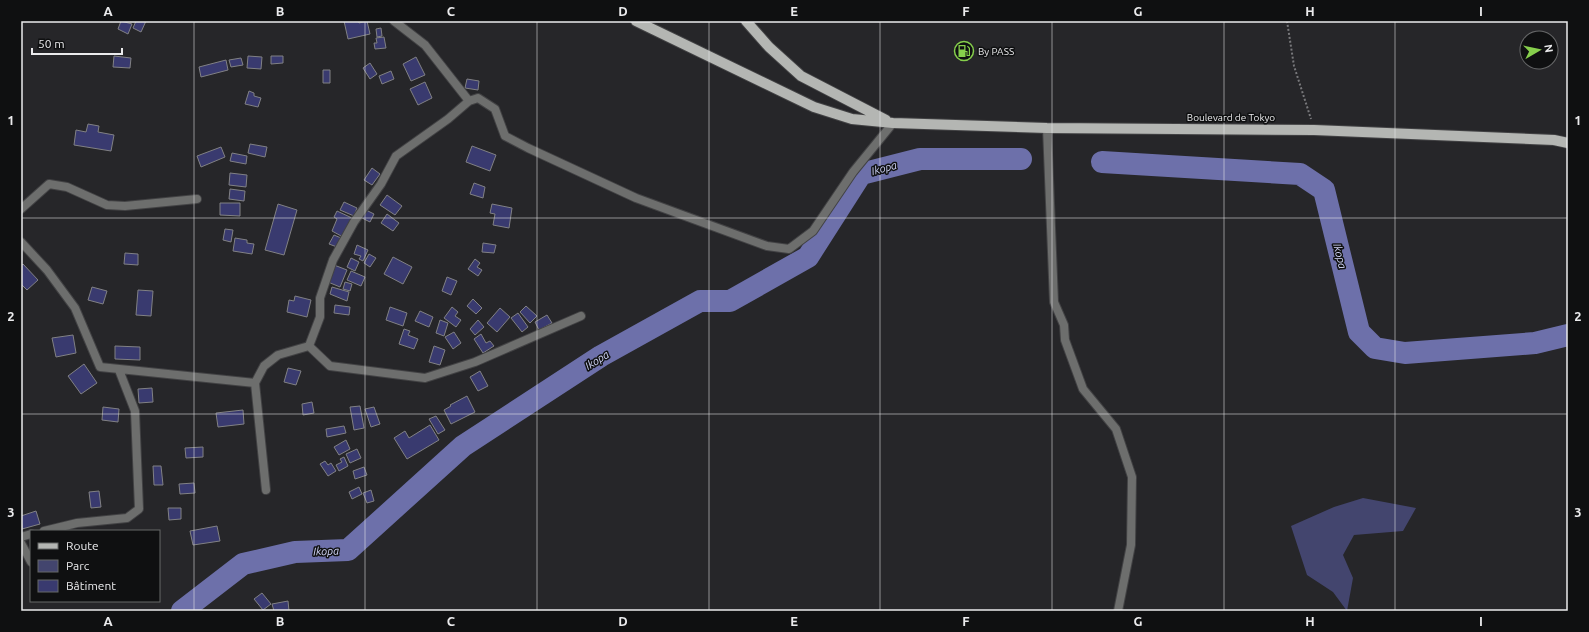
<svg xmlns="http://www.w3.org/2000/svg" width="1589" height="632" font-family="Ubuntu,sans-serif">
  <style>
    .green { fill: #43456e }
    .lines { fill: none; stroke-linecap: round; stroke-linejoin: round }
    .river { stroke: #6d70aa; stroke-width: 22 }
    .building { fill: #393a6f; stroke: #818184 }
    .minor-casing { stroke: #424244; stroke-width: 10 }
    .primary-casing { stroke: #424244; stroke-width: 12 }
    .path { stroke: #78787b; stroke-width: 2; stroke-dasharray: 2 2; stroke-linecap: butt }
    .minor { stroke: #6d6e6d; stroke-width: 8 }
    .primary { stroke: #b4b6b3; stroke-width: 10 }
    .grid { fill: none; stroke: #ebebed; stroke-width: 1; stroke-opacity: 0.55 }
    .labels { text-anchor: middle; stroke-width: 3; stroke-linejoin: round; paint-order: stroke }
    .poi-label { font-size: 10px; fill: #ebebed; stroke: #0f1011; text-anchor: start }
    .street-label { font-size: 10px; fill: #ebebed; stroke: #0f1011 }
    .water-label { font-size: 11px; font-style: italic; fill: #d1d5f7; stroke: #0f1011 }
    .neatline { fill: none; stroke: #ebebed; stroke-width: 1.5 }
    .grid-label { font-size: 13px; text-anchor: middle; font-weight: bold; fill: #ebebed }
  </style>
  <rect width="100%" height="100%" fill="#262629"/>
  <!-- green -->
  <path class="green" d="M1363 498 1416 508 1403 531 1354 535 1343 555 1353 578 1347 611 1333 592 1307 575 1291 526 1334 507Z"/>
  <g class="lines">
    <!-- river -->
    <path class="river" d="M1102 162 1300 174 1324 190 1359 332 1375 348 1405 353 1535 343 1568 335
      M182 611 243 564 295 552 348 550 463 446 601 356 700 301H730L808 257 861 174 920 159H1021"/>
  </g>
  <!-- building -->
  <path class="building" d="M121 21 132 24 128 34 118 29Z
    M136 21H146L141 32 133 28Z
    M344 21H358L359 23 367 21 370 34 348 39Z
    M381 28 382 36 377 37 376 29Z
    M384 37 386 48 375 49 374 43H377L376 38Z
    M114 56 131 58 130 68 113 67Z
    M248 56 262 57 261 69 247 68Z
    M271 56H283V63L271 64Z
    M416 57 425 75 411 81 403 64Z
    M241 58 243 65 231 67 229 60Z
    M226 60 228 70 201 77 199 67Z
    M370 63 377 74 370 79 363 68Z
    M323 70H330V83H323Z
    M391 71 394 79 382 84 379 76Z
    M467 79 479 81 478 90 465 88Z
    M425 82 432 98 418 105 410 89Z
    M249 91 254 93V96L261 98 258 107 245 104Z
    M88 124 99 126 98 132 114 135 111 151 74 145 76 130 86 132Z
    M250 144 267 147 265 157 248 153Z
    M472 146 496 155 490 171 466 162Z
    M221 147 225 157 201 167 197 156Z
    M232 153 247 156 246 164 230 161Z
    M372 168 380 174 372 185 364 180Z
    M230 173 247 175 246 187 229 185Z
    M474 183 485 187 483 198 470 194Z
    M230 189 245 191 244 201 229 199Z
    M387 195 402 206 395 215 380 205Z
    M344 202 357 208 354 216 340 210Z
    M220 203H240V216L220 215Z
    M278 204 297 210 284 255 265 250Z
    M492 204 512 208 509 228 493 225 495 214 490 213Z
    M366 210 374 214 370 222 362 218Z
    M337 211 352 218 343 237 332 231 337 219 334 217Z
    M387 214 399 223 393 231 381 223Z
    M225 229 233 230 231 242 223 240Z
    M334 235 341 238 337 247 329 244Z
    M235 238 247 240V243L254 244 252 254 233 251Z
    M483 243 496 245 494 253 482 252Z
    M357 245 368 250 363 261 359 259 361 256 354 254Z
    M125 253 138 254V265L124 264Z
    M369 254 376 258 370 267 364 263Z
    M393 257 412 267 403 284 384 274Z
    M351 258 359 262 355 271 347 267Z
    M475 259 480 263 477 267 482 270 478 276 468 269Z
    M23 264 38 280 27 290 21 284V266Z
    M334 265 347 270 340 287 328 282Z
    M351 271 365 277 361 286 347 280Z
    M447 277 457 281 451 295 442 291Z
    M345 282 352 284 350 291 343 289Z
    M92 287 107 291 103 304 88 300Z
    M332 287 349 292 347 301 330 294Z
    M138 290 153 291 151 316 136 315Z
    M295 296 311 300 307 317 287 312 289 300 294 301Z
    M473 299 482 308 476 314 467 306Z
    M335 305 350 307 349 315 334 313Z
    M526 306 537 316 530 323 520 312Z
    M390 307 407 313 403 326 386 320Z
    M452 307 458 312 455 316 461 320 456 327 444 318Z
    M500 308 510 317 497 332 487 323Z
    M420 311 433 317 429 327 415 321Z
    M518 313 528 327 522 332 511 318Z
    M547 315 552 323 539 330 535 322Z
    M440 320 448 323 444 336 436 333Z
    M478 320 484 327 475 335 470 329Z
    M404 329 410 331 408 335 418 339 414 349 399 344Z
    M454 332 461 343 453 349 445 337Z
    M481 334 486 343 490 341 494 346 483 353 474 339Z
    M73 335 76 353 56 357 52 338Z
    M115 346 140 347V360L115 359Z
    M434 346 445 350 440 365 429 362Z
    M84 364 97 383 81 394 68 376Z
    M288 368 301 371 296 385 284 382Z
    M480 371 488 386 478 391 470 377Z
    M152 388 153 402 139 403 138 389Z
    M467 396 475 412 451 424 444 410 451 406 450 405Z
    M312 402 314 413 303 415 302 404Z
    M360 406 364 428 354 430 350 407Z
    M103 407 119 409 118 422 102 420Z
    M374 407 380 424 371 427 365 409Z
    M243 410 244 424 218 427 216 413Z
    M436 416 445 430 438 434 429 419Z
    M430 425 439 440 407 459 394 438 405 431 409 438Z
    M344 426 346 433 327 437 326 429Z
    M346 440 350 449 339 455 334 447Z
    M203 447V457L186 458 185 448Z
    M357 449 361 458 350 463 346 454Z
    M344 457 348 466 339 471 336 465 342 462 340 459Z
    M325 461 328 465 331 463 336 471 328 476 320 464Z
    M153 466H161L163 485H154Z
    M364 467 367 475 355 479 353 471Z
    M194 483 195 493 180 494 179 484Z
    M359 487 362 494 352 499 349 492Z
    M371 490 374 501 367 503 363 493Z
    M99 491 101 507 91 508 89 492Z
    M168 508H181V519L169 520Z
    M36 511 40 524 22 529 21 516Z
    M217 526 220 541 193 545 190 531Z
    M262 593 271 604 263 610 254 599Z
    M288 601 289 611H274L272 604Z"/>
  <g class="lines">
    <defs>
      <path id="minor" d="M469 101 478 98 495 109 505 136 528 148 636 198 767 246 789 249 813 231 853 172 893 123
        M1047 128 1054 302 1064 325 1065 340 1083 389 1116 429 1132 477 1131 545 1118 611
        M21 209 49 184 67 187 107 205 125 206 197 199
        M21 242 47 270 75 308 100 367 255 383
        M309 346 330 366 425 378 475 362 581 316
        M266 490 255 383 264 366 278 355 309 346 320 317V298L333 260 354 222 381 184 396 156 448 119 469 101 425 45 394 21
        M44 531 77 523 127 518 139 509 135 411 119 370
        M21 537 31 534
        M21 543 31 562"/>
      <path id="primary" d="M636 21 814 107 852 119 893 123 1047 128 1314 130 1554 140 1568 143
        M746 21 769 47 801 76 886 120"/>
    </defs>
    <!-- minor casing -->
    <use href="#minor" class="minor-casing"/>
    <!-- primary casing -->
    <use href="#primary" class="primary-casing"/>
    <!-- path -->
    <path class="path" d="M1287 21 1294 66 1311 119"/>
    <!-- minor -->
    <use href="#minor" class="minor"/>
    <!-- primary -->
    <use href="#primary" class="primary"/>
  </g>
  <!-- grid -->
  <path class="grid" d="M194 21V611M365 21V611M537 21V611M709 21V611M880 21V611M1052 21V611M1224 21V611M1395 21V611M21 218H1568M21 414H1568"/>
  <!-- icons -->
  <defs>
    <symbol id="fuel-ring" viewBox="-11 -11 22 22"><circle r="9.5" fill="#0f1011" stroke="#86cf4c" stroke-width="1.5"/><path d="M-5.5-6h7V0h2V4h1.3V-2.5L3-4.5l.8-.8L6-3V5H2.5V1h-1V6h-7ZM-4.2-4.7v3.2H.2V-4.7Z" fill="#86cf4c"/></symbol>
  </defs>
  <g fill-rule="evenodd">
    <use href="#fuel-ring" x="953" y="40" width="22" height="22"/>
  </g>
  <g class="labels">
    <!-- poi labels -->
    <g class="poi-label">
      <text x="978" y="55">By PASS</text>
    </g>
    <!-- street labels -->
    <g class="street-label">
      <text x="1231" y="121">Boulevard de Tokyo</text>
    </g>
    <!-- water labels -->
    <g class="water-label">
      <text transform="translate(884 168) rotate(-15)" y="4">Ikopa</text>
      <text transform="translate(1340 256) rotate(76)" y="4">Ikopa</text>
      <text transform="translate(597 360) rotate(-32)" y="4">Ikopa</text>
      <text transform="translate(326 551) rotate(-2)" y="4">Ikopa</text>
    </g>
  </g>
  <!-- border -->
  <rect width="1589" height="632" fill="none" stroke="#0f1011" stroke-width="44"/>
  <!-- legend -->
  <rect x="30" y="530" width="130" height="72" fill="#0f1011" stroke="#676869"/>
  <rect x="38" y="543" width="20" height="6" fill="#b4b6b3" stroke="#676869"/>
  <text x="66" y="550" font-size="12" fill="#ebebed">Route</text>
  <rect x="38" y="560" width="20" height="12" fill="#43456e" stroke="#676869"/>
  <text x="66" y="570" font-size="12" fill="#ebebed">Parc</text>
  <rect x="38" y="580" width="20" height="12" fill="#393a6f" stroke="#676869"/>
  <text x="66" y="590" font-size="12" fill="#ebebed">Bâtiment</text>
  <!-- north arrow -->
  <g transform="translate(1539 50) rotate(81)"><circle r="19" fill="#0f1011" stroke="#676869"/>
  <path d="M0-3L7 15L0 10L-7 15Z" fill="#86cf4c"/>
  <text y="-6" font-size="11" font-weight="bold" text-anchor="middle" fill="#ebebed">N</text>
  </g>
  <!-- scale -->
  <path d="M32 48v6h90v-6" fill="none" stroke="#ebebed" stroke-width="2"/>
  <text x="38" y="48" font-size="12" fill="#ebebed" stroke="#0f1011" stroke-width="3" paint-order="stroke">50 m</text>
  <rect x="22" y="22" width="1545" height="588" class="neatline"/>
  <g class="grid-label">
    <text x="108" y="16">A</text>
    <text x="280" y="16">B</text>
    <text x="451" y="16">C</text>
    <text x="623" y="16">D</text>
    <text x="794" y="16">E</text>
    <text x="966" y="16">F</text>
    <text x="1138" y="16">G</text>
    <text x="1310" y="16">H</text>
    <text x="1481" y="16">I</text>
    <text x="11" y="125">1</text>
    <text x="1578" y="125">1</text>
    <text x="11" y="321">2</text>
    <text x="1578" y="321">2</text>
    <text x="11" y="517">3</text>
    <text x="1578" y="517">3</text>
    <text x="108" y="626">A</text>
    <text x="280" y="626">B</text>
    <text x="451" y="626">C</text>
    <text x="623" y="626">D</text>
    <text x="794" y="626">E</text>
    <text x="966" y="626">F</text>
    <text x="1138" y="626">G</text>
    <text x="1310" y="626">H</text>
    <text x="1481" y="626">I</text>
  </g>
</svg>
